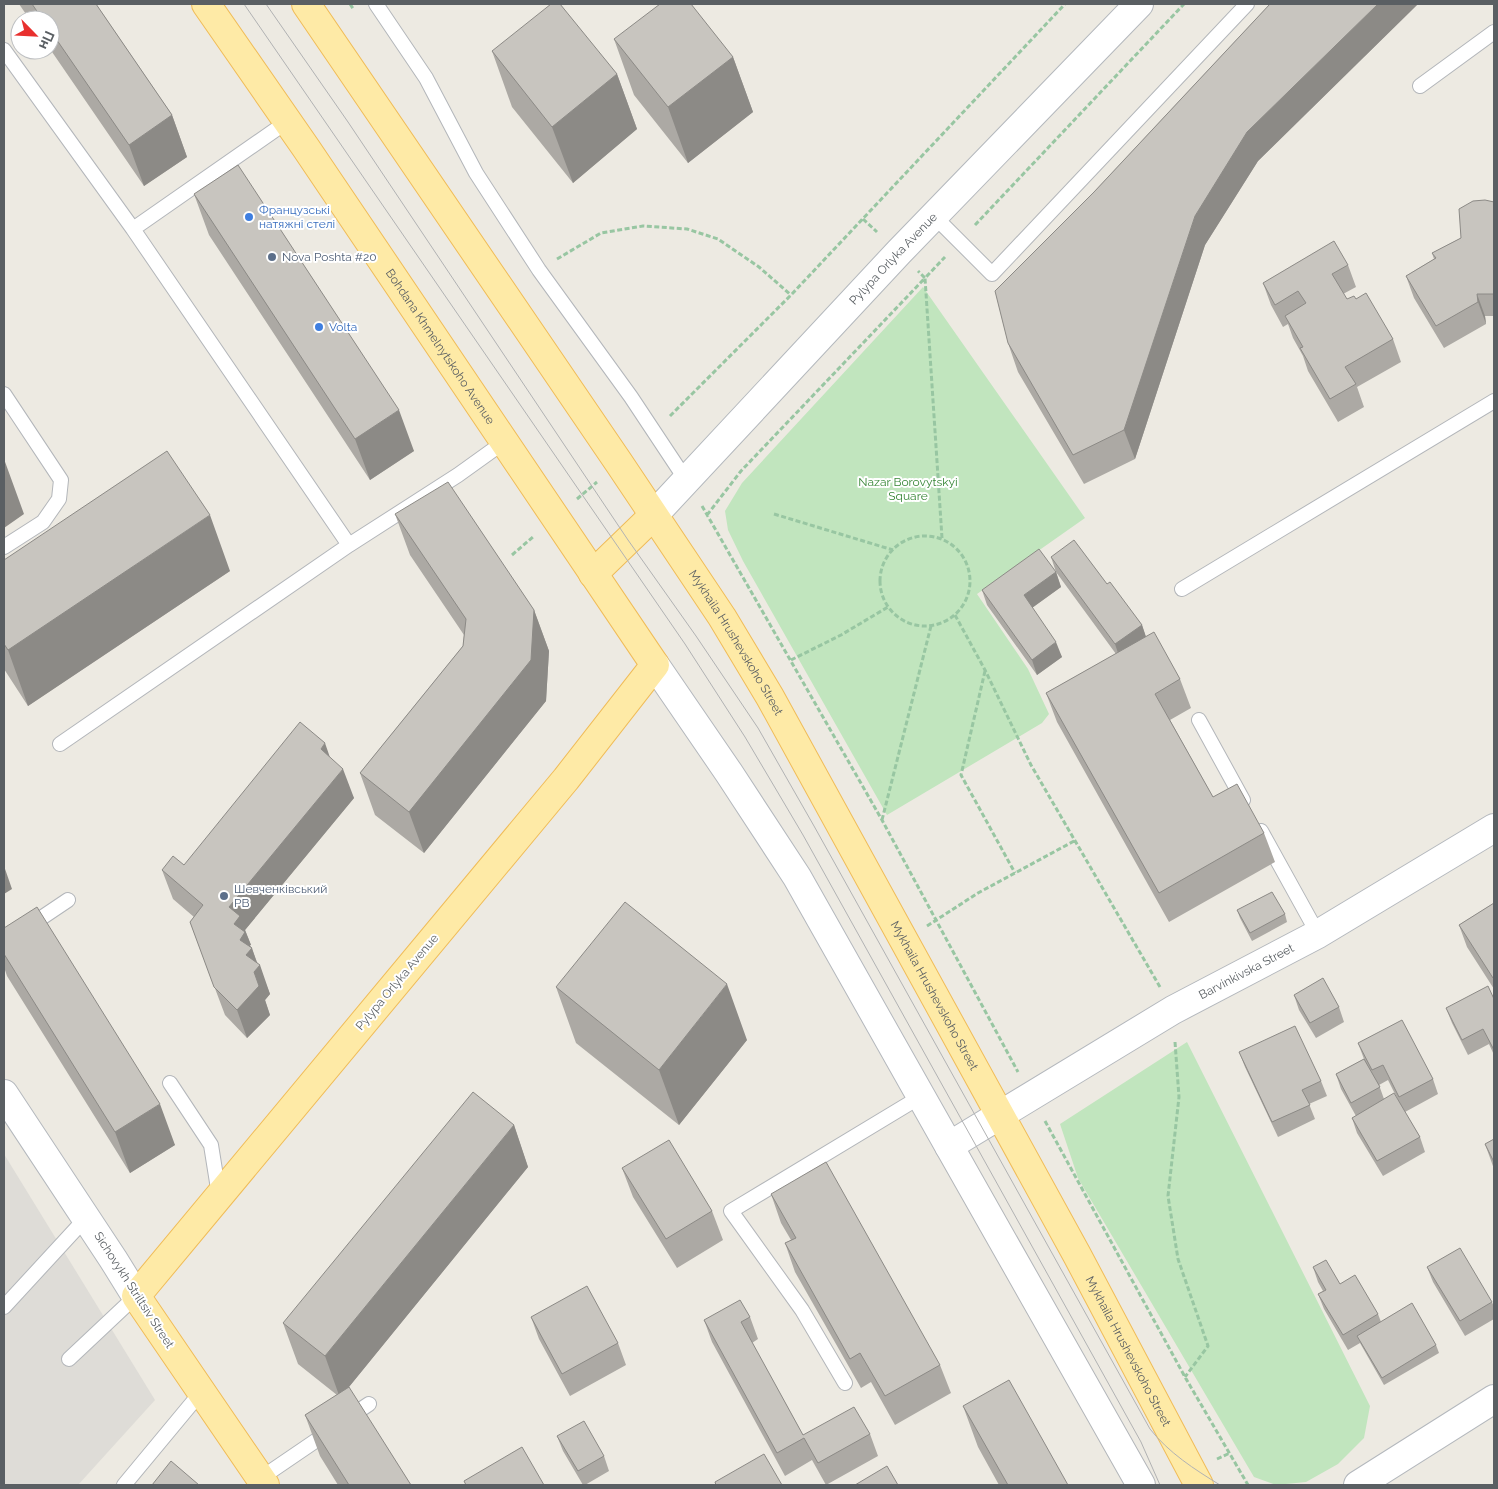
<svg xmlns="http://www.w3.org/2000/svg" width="1498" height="1489" font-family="Raleway,sans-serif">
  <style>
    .industrial { fill: #dedcd7 }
    .green { fill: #c1e5be }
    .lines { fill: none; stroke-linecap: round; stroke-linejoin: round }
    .lane-casing { stroke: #b3b6ba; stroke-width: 16 }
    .street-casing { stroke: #b3b6ba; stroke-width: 30 }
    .secondary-casing { stroke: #b4b8bd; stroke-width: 30 }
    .primary-casing { stroke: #f0bc58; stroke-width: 30 }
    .path { stroke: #98c6a2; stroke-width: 3; stroke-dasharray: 5 2.5; stroke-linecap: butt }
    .lane { stroke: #fff; stroke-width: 14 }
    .street { stroke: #fff; stroke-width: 28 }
    .secondary { stroke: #fff; stroke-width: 28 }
    .primary { stroke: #feeaa6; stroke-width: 28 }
    .tram { stroke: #b1b2b3; stroke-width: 1 }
    .wall { fill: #aca9a4; fill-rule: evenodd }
    .shaded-wall { fill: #8c8a86 }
    .building { fill: #c8c5bf; stroke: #8c8a86 }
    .shop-dot { fill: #3f7fe0; stroke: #fff; stroke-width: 2 }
    .service-dot { fill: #5c6f8a; stroke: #fff; stroke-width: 2 }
    .labels { text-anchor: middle; stroke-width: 4; stroke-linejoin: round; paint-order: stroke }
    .shop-label { font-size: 12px; fill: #366cbe; stroke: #fff; text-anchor: start }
    .service-label { font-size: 12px; fill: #4e5e75; stroke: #fff; text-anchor: start }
    .street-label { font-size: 12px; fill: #5a5f63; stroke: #fff }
    .park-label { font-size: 12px; fill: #378636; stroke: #fff }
  </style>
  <rect width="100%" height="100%" fill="#edeae2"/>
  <!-- industrial -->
  <path class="industrial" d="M4 1154 155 1400 78 1485H4Z"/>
  <!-- green -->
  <path class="green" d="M923 287 1085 518 977 594 1028 669 1049 714 1042 723 887 815 743 561 728 530 725 511 742 483Z
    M1187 1042 1370 1406 1364 1438 1338 1464 1306 1482 1276 1485 1254 1477 1078 1178 1060 1124Z"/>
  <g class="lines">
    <defs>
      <path id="lane" d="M376 4 426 78 476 173 539 270 631 397 686 480
        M4 50 133 229 349 545 60 744
        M1420 86 1494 32
        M934 216 992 274 1247 4
        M133 229 288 121
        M4 394 61 480 59 499 43 522 4 547
        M349 545 458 475 504 442
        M1182 589 1494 401
        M1199 720 1243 800
        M1261 831 1318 934
        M4 943 68 900
        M170 1083 211 1145 219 1195
        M4 1307 86 1218
        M69 1359 136 1296
        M845 1383 802 1310 731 1211 920 1097
        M348 1418 369 1404
        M261 1478 330 1431
        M124 1485 202 1391"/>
      <path id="street" d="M949 1146 1141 1485"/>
      <g id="secondary">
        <path id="s1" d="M653 516 899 252 1139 4"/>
        <path id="s2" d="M655 665 729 773 797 877 949 1146 1173 1010 1318 934 1494 828"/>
        <path d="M4 1094 113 1259 136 1296"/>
        <path d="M1358 1485 1494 1399"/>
      </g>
      <g id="primary">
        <path id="s3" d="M206 4 306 148 655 665 566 779 136 1296 265 1485"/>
        <path id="s4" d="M306 4 619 463 722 617 770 697 1077 1255 1199 1485"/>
        <path d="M593 574 653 516"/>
      </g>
    </defs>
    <!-- lane casing -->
    <use href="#lane" class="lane-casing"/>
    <!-- street casing -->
    <use href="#street" class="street-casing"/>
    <!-- secondary casing -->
    <use href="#secondary" class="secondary-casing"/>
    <!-- primary casing -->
    <use href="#primary" class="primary-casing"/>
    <!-- path -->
    <path class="path" d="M350 4 354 10
      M863 219 877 232
      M975 225 1184 4
      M557 259 601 233 643 226 687 229 718 239 759 267 791 295
      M670 416 791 295 1065 4
      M577 499 597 482
      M702 506 882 820 1018 1072
      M774 514 893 550
      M707 515 741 471 925 278 918 271
      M880 581a45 45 0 1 1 90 0a45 45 0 1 1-90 0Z
      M942 538 925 278 945 257
      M512 555 534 536
      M955 615 985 670 1031 765 1160 987
      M791 660 841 635 888 607
      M985 671 961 775 1015 873
      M882 820 931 626
      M927 926 978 893 1076 840
      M1175 1042 1179 1097 1168 1196 1178 1259 1208 1346 1185 1377
      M1045 1121 1185 1377 1248 1485
      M1217 1459 1230 1453"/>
    <!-- lane -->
    <use href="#lane" class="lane"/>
    <!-- street -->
    <use href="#street" class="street"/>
    <!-- secondary -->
    <use href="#secondary" class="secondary"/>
    <!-- primary -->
    <use href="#primary" class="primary"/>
    <!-- tram -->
    <path class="tram" d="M244 4 685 644 745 737 803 835 1141 1442 1160 1485
      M266 4 348 122 628 540 696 636 758 728 814 826 1150 1429C1169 1453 1194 1469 1220 1485"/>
  </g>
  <!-- wall -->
  <path class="wall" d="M19 4H96L172 115 187 157 144 186 50 49V20H30Z
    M1270 4H1418L1258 161 1205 245 1135 459 1084 484 1018 372 1008 343 1094 192Z
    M614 39 733 57 753 112 688 163 634 95Z
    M492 51 617 74 637 129 573 183 512 107Z
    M194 194 414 451 370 480 209 235Z
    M1494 202V316H1485L1486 324 1444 348 1414 298 1406 276 1434 259 1432 253 1461 238Z
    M1348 265 1356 287 1343 294 1347 299H1356L1393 339 1401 362 1357 387 1364 407 1338 422 1308 371 1303 356 1293 338 1288 324 1283 327 1271 305 1263 283Z
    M395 514 534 610 549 651 546 701 424 853 375 815 360 773 463 646 464 635 410 555Z
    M1051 557 1107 584 1142 625 1146 637 1180 679 1191 708 1170 720 1213 797 1264 833 1275 862 1169 922 1057 722 1046 693 1116 654 1056 572Z
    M4 560 230 571 28 706 4 669Z
    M1056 572 1061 587 1032 608 1062 657 1037 675 987 605 982 590Z
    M330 757 354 798 245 930 251 945H250L251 947 270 994 265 1000 270 1015 247 1038 225 1015 190 922 194 917 173 899 162 870 184 865Z
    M1494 903V989L1467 947 1459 925Z
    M1237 910 1285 914 1287 922 1252 941 1240 918Z
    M4 954 175 1145 130 1173 7 976 4 967Z
    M556 987 747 1040 679 1125 576 1043Z
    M1294 995 1339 1007 1344 1022 1316 1038 1299 1010Z
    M1494 999V1055L1489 1044 1468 1055 1452 1023 1446 1008Z
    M1358 1043 1433 1079 1438 1094 1405 1112 1420 1137 1425 1152 1383 1176 1357 1133 1352 1118 1356 1116 1341 1089 1336 1074 1364 1059ZM1388 1080 1400 1104 1384 1099 1379 1085Z
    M1239 1052 1321 1081 1327 1096 1309 1104 1315 1119 1278 1137 1245 1067Z
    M514 1125 528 1167 348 1388 411 1485H338L320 1456 305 1415 337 1395 298 1364 283 1323Z
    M1494 1139V1169L1485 1144Z
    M622 1168 712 1211 723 1240 677 1268 633 1197Z
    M771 1194 940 1365 951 1393 895 1425 871 1382 861 1388 795 1272 785 1243 791 1240 781 1223Z
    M1313 1267 1340 1284 1378 1314 1381 1322 1436 1345 1439 1353 1384 1385 1360 1343 1348 1350 1324 1309 1318 1294 1323 1291 1318 1282Z
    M1427 1267 1492 1302 1494 1307V1319L1465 1336 1433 1282Z
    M531 1317 618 1343 626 1365 570 1396 539 1339Z
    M750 1317 758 1339 752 1343 803 1435 870 1434 878 1456 826 1485 812 1460 785 1476 712 1342 704 1320Z
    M963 1406 1068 1485H999L978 1447Z
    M557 1436 604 1456 609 1471 585 1485H583L563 1451Z"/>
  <!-- shaded-wall -->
  <path class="shaded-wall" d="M1378 4H1418L1258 161 1205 245 1135 459 1124 430 1195 216 1247 132Z
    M733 57 753 112 688 163 668 107Z
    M617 74 637 129 573 183 552 127Z
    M172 115 187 157 144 186 129 145Z
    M1477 294 1485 316 1486 324 1478 302Z
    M399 410 414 451 370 480 355 439Z
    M4 459 24 514 4 528Z
    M210 515 230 571 28 706 8 650Z
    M1056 572 1061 587 1029 610 1024 595Z
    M534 610 549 651 546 701 424 853 409 812Z
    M1142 625 1147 640 1120 659 1115 644Z
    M1056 642 1062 657 1037 675 1032 660Z
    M325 743 335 772 321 749Z
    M343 769 354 798 245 930 251 945H250L251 949 252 948 258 966 260 965 270 994 265 1000 270 1015 247 1038 237 1010 240 940 229 907Z
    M4 866 12 889 4 894Z
    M727 984 747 1040 679 1125 659 1070Z
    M160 1104 175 1145 130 1173 115 1132Z
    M514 1125 528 1167 340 1398 325 1356Z"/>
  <!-- building -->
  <path class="building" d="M32 4H96L172 115 129 145 50 30V20H43Z
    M551 4H560L617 74 552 127 492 51Z
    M660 4H691L733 57 668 107 614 39Z
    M1270 4H1378L1247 132 1195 216 1124 430 1073 455 1008 343 995 291 1094 192Z
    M238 165 399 410 355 439 194 194Z
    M1485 200 1494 202V294H1477L1478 302 1436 326 1406 276 1436 258 1432 253 1461 238 1459 209 1473 201Z
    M1334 241 1348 265 1332 274 1347 299 1354 296 1356 299 1366 293 1393 339 1345 367 1356 384 1330 399 1300 348 1303 347 1285 316 1306 303 1298 291 1275 305 1263 283Z
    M167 451 210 515 8 650 4 644V560Z
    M448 482 534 610 531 660 409 812 360 773 463 646 466 619 395 514Z
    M1074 540 1107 584 1110 582 1142 625 1115 644 1051 557Z
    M1039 549 1056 572 1024 595 1056 642 1032 660 982 590Z
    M1154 632 1180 679 1155 694 1213 797 1237 784 1264 833 1159 893 1046 693Z
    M300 722 325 743 321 749 343 769 229 907 240 916 234 924 245 932 240 940 252 948 246 955 260 965 254 972 259 986 237 1010 214 987 190 922 203 905 162 870 173 856 184 865Z
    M1272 892 1285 914 1250 933 1237 910Z
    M625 902 727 984 659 1070 556 987Z
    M1494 903V977L1493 978 1459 925Z
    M37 907 160 1104 115 1132 4 954V928Z
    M1323 978 1339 1007 1310 1023 1294 995Z
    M1488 986 1494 999V1050L1483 1029 1462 1040 1446 1008Z
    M1402 1020 1433 1079 1399 1097 1383 1065 1372 1070 1358 1043Z
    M1295 1026 1321 1081 1302 1090 1310 1105 1272 1122 1239 1052Z
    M1364 1059 1380 1087 1351 1103 1336 1074Z
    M473 1092 514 1125 325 1356 283 1323Z
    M1394 1093 1420 1137 1377 1161 1352 1118Z
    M1494 1139V1162L1485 1144Z
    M669 1140 712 1211 666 1239 622 1168Z
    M826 1162 940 1365 885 1396 860 1353 850 1359 785 1243 796 1238 771 1194Z
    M1460 1248 1492 1302 1460 1321 1427 1267Z
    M1326 1260 1340 1284 1355 1275 1378 1314 1343 1335 1318 1294 1326 1290 1313 1267Z
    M587 1286 618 1343 562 1374 531 1317Z
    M740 1300 750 1317 741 1322 803 1435 854 1407 870 1434 818 1463 804 1438 777 1453 704 1320Z
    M1412 1303 1436 1345 1382 1378 1357 1336Z
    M1009 1380 1068 1485H1008L963 1406Z
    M349 1387 411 1485H349L305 1415Z
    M584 1421 604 1456 578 1471 557 1436Z
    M522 1447 544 1485H466L464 1481Z
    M764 1454 782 1485H716L715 1482Z
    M171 1461 199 1485H152Z
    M887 1466 898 1485H855Z"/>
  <!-- markers -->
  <g class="shop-dot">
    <circle cx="249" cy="217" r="5"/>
    <circle cx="319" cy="327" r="5"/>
  </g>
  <g class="service-dot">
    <circle cx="272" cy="257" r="5"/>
    <circle cx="224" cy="896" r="5"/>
  </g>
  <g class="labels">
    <!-- shop labels -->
    <g class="shop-label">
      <text x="259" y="214">Французські<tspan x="259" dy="14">натяжні стелі</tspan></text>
      <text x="329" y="331">Volta</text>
    </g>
    <!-- service labels -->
    <g class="service-label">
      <text x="282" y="261">Nova Poshta #20</text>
      <text x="234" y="893">Шевченківський<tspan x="234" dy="14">РВ</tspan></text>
    </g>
    <!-- street labels -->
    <g class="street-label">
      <text dy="4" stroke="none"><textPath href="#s1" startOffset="352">Pylypa Orlyka Avenue</textPath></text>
      <text dy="4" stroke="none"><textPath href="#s3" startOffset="415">Bohdana Khmelnytskoho Avenue</textPath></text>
      <text dy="4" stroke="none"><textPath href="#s4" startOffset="770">Mykhaila Hrushevskoho Street</textPath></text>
      <text dy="4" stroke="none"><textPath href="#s2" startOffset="909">Barvinkivska Street</textPath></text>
      <text transform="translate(397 982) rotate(-50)" y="4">Pylypa Orlyka Avenue</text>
      <text dy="4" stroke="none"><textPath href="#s4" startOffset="1175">Mykhaila Hrushevskoho Street</textPath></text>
      <text transform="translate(134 1290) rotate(57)" y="4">Sichovykh Striltsiv Street</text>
      <text dy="4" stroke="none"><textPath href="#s4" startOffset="1580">Mykhaila Hrushevskoho Street</textPath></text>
    </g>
    <!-- park labels -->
    <g class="park-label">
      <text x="908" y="486">Nazar Borovytskyi<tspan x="908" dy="14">Square</tspan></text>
    </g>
  </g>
  <!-- border -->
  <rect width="1498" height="1489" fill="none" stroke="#5a5f63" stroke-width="10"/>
  <!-- north arrow -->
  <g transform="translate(35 35) rotate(114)"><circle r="24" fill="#ffffff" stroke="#bdbfc1"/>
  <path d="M0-4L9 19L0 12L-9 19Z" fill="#e8302e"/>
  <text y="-8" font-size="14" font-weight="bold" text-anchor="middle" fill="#5a5f63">Пн</text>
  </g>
</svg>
